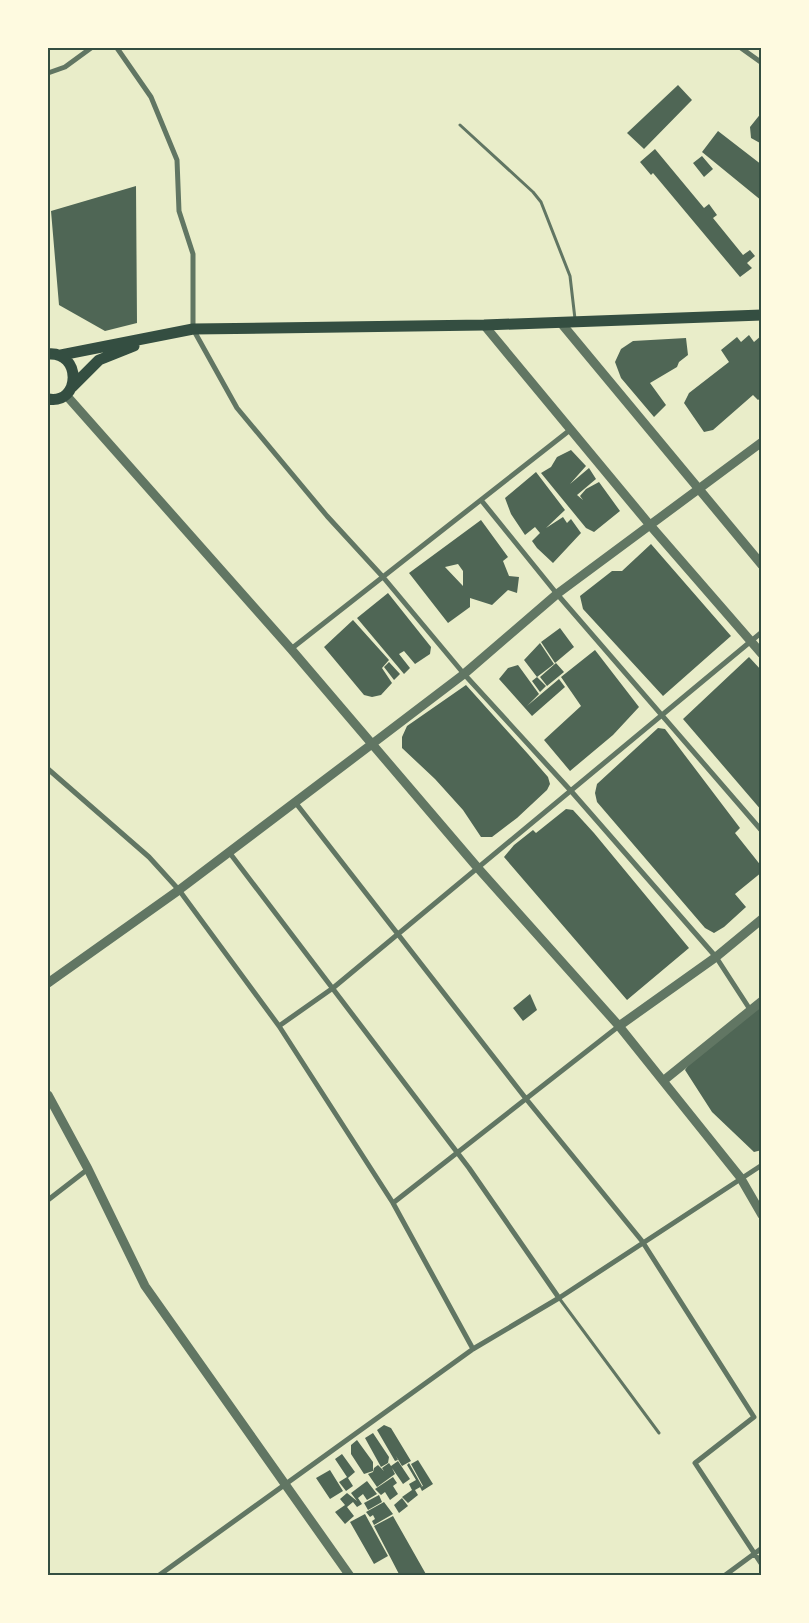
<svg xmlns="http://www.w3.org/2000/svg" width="809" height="1623" font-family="Lora,serif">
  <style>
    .building { fill: #4f6655; fill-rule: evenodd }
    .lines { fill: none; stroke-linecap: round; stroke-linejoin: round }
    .service { stroke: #617663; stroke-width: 3 }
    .minor { stroke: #617663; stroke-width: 5 }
    .tertiary { stroke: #617663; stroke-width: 9 }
    .trunk { stroke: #344e41; stroke-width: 11 }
    .neatline { fill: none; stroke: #344e41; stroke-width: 2 }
  </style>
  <rect width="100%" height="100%" fill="#e9edc9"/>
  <!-- building -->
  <path class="building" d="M678 85 692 100 644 149 627 133Z
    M762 112V142L760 143 751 138 750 127Z
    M718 131 762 165V201L702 152Z
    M655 149 704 208 709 204 717 215 713 218 743 255 750 250 755 256 747 263 752 268 740 277 653 173 651 175 640 162Z
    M702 156 713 169 704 177 693 163Z
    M136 186 137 323 105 331 59 305 51 211Z
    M749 335 754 342 762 335V397L758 400 753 395 713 430 704 432 684 403 689 393 729 362 721 350 737 337 741 342Z
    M686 338 688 355 679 362 677 367 650 383 666 405 654 417 621 378 615 362 621 349 633 341Z
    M571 450 586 466 570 484 589 468 596 479 577 495 583 500 580 496 586 489 599 482 620 511 594 532 586 528 541 473 551 467 557 457Z
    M536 472 565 510 546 528 563 517 567 523 571 519 581 533 553 563 537 548 532 541 540 533 535 527 525 535 511 514 505 498Z
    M481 520 508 557 503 561 509 576 519 577 517 593 508 590 492 605 470 598V607L448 623 409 573ZM458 564 463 571V586L445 567Z
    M651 544 731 636 663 696 583 609 580 596 612 571H622Z
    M388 593 431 647 430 654 415 664 404 651 399 654 410 668 404 674 357 618Z
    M353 620 389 660 382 668 392 683 381 695 372 697 364 695 324 647Z
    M560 628 574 647 555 663 541 642Z
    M540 643 554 664 537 677 524 660Z
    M595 650 639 707 613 735 570 771 544 740 581 706 561 677Z
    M749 657 762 671V811L683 719Z
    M389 662 400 674 394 680 384 667Z
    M556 663 564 672 547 686 540 677Z
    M518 665 539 694 527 706 559 679 565 687 532 716 499 679 508 668Z
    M537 677 546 686 540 692 532 681Z
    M466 685 528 754 548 777 550 784 547 790 517 818 492 837H481L463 810 435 779 402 748V737L407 726Z
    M658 728 665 729 740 828 735 833 762 867V872L735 894 746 907 724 927 714 933 705 928 597 802 595 793 597 784Z
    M566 809 573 810 594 833 689 948 627 1000 504 857 514 845 533 830 536 833Z
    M530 994 537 1010 523 1021 513 1008Z
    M762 1003V1150L754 1152 712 1112 685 1070 689 1064Z
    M384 1425 391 1428 411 1461 402 1466 396 1456 398 1460 395 1461 377 1430Z
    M373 1433 389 1457 388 1463 381 1467 365 1438Z
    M357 1440 373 1462V1471L364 1474 351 1454V1445Z
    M342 1454 355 1472 348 1478 353 1486 346 1491 339 1482 347 1477 335 1459Z
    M418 1460 433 1484 422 1491 420 1487 423 1486 411 1464Z
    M398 1461 410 1479 403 1484 392 1468 395 1474 377 1487 368 1474 373 1472 374 1468 378 1465 384 1471 382 1468 389 1463 391 1466Z
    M409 1463 422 1486 415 1490 418 1495 408 1503 402 1497 412 1490 409 1484 416 1480 407 1465Z
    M330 1470 343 1491 330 1499 316 1478Z
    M393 1477 397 1483 393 1486 398 1494 390 1500 385 1492 381 1495 375 1489Z
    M367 1481 377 1494 367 1500 363 1494 358 1498 362 1504 357 1507 353 1502 347 1507 354 1516 345 1524 335 1512 345 1505 340 1499 347 1493 357 1501 351 1493Z
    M379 1495 382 1502 368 1510 364 1503Z
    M402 1498 408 1506 399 1513 394 1505Z
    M384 1502 393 1514 374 1525 372 1521 375 1519 373 1515 370 1517 366 1512Z
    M365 1514 388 1556 374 1564 350 1522Z
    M393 1516 427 1576H400L374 1526Z"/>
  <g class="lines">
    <!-- service -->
    <path class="service" d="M460 125 533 192 541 202 570 276 575 319
      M559 1298 659 1433"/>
    <!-- minor -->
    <path class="minor" d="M117 48 151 97 177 160 179 211 193 254V329L237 408 327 516 383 577 464 674 571 791 716 957 751 1011
      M741 48 762 63
      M48 73 65 67 91 48
      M481 500 557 594 762 831
      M291 649 570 430
      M48 769 149 857 179 890 279 1026 393 1203 473 1349
      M295 802 527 1100 642 1241 754 1417 695 1463 762 1565
      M229 852 469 1168 559 1298
      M279 1026 333 988 762 632
      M48 1200 88 1169
      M393 1203 619 1026
      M158 1576 473 1349 559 1298 762 1165
      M724 1576 762 1548"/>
    <!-- tertiary -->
    <path class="tertiary" d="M561 323 762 565
      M484 325 649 524 762 654
      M66 395 291 649 477 867 619 1026 740 1177 762 1215
      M48 983 179 890 372 744 464 674 557 594 762 442
      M619 1026 716 957 762 919
      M663 1081 762 1001
      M48 1095 88 1169 145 1286 350 1576"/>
    <!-- trunk -->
    <path class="trunk" d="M48 354C82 351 81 405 48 399
      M61 355 193 329 484 325 762 315
      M72 387 99 360 134 346"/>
  </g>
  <!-- border -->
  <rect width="809" height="1623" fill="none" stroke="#fefae0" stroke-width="98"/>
  <rect x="49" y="49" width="711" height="1525" class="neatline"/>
</svg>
